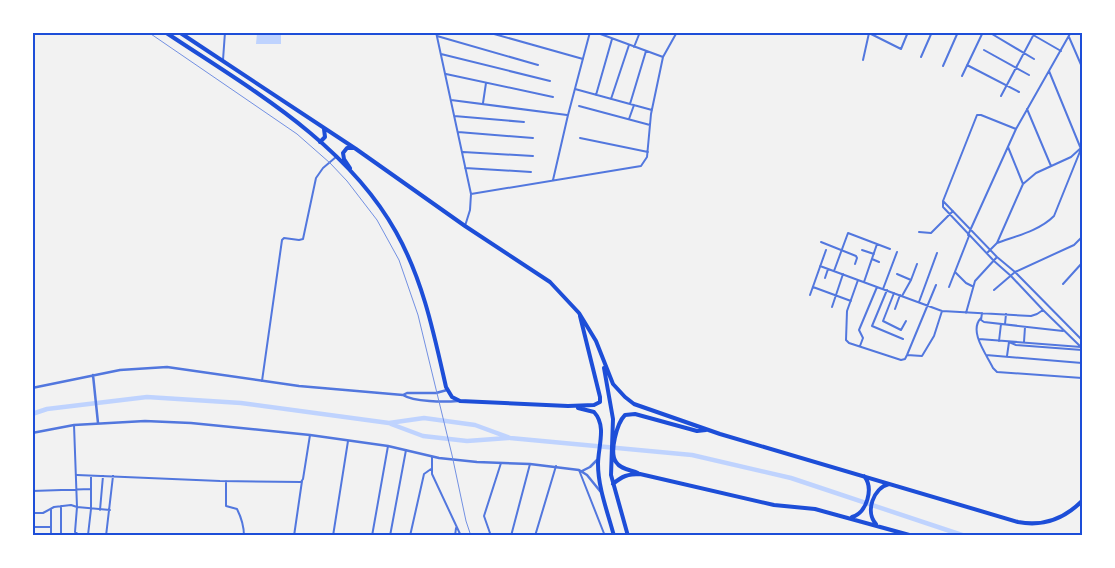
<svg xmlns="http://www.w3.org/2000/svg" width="1115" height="568" font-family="Karla,sans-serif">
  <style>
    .water { fill: #bfd3fe }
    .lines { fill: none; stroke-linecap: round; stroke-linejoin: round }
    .canal { stroke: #bfd3fe; stroke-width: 4.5 }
    .minor { stroke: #5277de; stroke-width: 2 }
    .tertiary { stroke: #5277de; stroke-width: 2.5 }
    .trunk { stroke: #1d4ed8; stroke-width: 4 }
    .rail { stroke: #7290e2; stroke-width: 1 }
    .neatline { fill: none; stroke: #1d4ed8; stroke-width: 2 }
  </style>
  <rect width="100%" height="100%" fill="#f2f2f2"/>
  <!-- water -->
  <path class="water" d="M257 33H281V44H256Z"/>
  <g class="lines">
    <!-- canal -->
    <path class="canal" d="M32 414 47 409 147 397 241 403 389 423 424 418 475 425 510 438 692 455 791 478 965 536
      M391 424 423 436 467 441 508 438"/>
    <!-- minor -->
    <path class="minor" d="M436 32 471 194 470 210 465 226
      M487 32 583 59
      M595 32 663 57
      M867 32 901 49 908 32
      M1028 32 1061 51
      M992 34 1034 59
      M437 36 538 65
      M1069 37 1082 67
      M634 47 640 32
      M984 50 1029 75
      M441 54 550 81
      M921 57 932 32
      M223 60 225 32
      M863 60 869 33
      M967 65 1019 92
      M943 66 958 32
      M446 74 553 97
      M962 76 983 32
      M575 89 652 110
      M596 95 612 39
      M1001 96 1035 32
      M611 99 629 45
      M451 100 567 115
      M483 103 486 83
      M630 104 646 51
      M579 106 650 125
      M1027 109 1051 166
      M454 116 524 122
      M629 119 634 105
      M1016 129 981 115H977L943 201V207L994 261 1011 276 1043 310 1082 348
      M458 132 533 138
      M580 138 648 152
      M1008 147 1023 184
      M463 152 533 156
      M465 168 531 172
      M553 180 568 115 590 32
      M471 194 641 166 647 157 651 114 663 57 677 32
      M943 201 997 257 1015 272 1082 340
      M919 232 931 233 953 211
      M968 235 1016 129 1071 32
      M821 242 856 256 857 258 855 264
      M997 243C1016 236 1039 231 1054 216L1081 149 1049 71
      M862 250 874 254
      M987 253 997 243 1023 184 1036 173 1071 157 1082 147
      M872 259 879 262
      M820 266 942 311 1031 316 1037 314 1043 310
      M834 271 848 233 890 249
      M955 272 966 283 972 286
      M897 274 911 280
      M825 278 828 269
      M858 280 847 311 846 340 849 343 901 360 905 359 907 355 936 285
      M864 282 877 244
      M1063 284 1082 263
      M813 287 851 301
      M949 287 969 236
      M883 289 897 252
      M887 290 872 326 903 339
      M994 290 1015 272 1074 245 1082 237
      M894 293 883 321 901 330 906 321
      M810 295 826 250
      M902 296 911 280 917 264
      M919 302 937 253
      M832 307 843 274
      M895 309 900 295
      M966 313 975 281 997 257
      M982 313 981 320 984 322 1063 331
      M981 318C968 331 987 355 993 368L997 372 1082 378
      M1005 324 1006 314
      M979 339 1081 347
      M999 341 1001 324
      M1009 342 1016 345 1082 350
      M1024 342 1025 327
      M860 346 863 338 859 330 877 287
      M907 355 922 356 934 336 942 311
      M986 355 1082 363
      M1007 356 1009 342
      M262 381 282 240 284 238 299 240 303 239 316 178 323 168 336 157
      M74 425 77 507 75 532 78 534 94 536
      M432 457V474L461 536
      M579 470 605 536
      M77 475 220 481 301 482 303 479 310 435
      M226 481V506L237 509C241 517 244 525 244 536
      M32 491 91 489
      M61 506V536
      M51 509V536
      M100 510 103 476
      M32 511 34 513V536
      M32 513H43L54 507 71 505 77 507 110 510
      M32 527H51
      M88 535 91 509V476
      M106 536 113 476
      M294 536 302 481
      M333 536 348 441
      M372 536 388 446
      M390 536 406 450
      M410 536 424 474 431 469
      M455 536 456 528
      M491 536 484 516 501 463
      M511 536 530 464
      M535 536 556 466"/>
    <!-- tertiary -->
    <path class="tertiary" d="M93 375 98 423
      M32 388 120 370 167 367 299 386 403 395 407 393H436L447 390
      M403 395C414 402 444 402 458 401
      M32 433 74 425 145 421 191 423 310 435 388 446 439 458 477 462 530 464 579 470 587 475 600 491
      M582 471 590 467 597 460"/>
    <!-- trunk -->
    <path class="trunk" d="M165 32C249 88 346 142 396 232 423 280 434 334 446 387L452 397 460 401 568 406 594 405 600 402V397L580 316
      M179 32 356 149 465 226 550 282 579 313 596 341 613 384 625 397 634 404 720 434 1018 522C1044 527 1064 519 1082 501
      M320 142 325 137 324 129
      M350 168 344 159 343 153 347 148H354
      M604 368 613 419 611 475 628 536
      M578 408 594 412C607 426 598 447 598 464 598 488 608 513 614 536
      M638 473C631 470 620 469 616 462 609 452 617 423 625 415L635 414 697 431 706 430
      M613 484C622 476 628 474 640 474L774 505 815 509 913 536
      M852 517C867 513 874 488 864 476
      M876 524C865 512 873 488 889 484"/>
    <!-- rail -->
    <path class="rail" d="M148 32 297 134 330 163 347 181 377 220 399 260 418 315 452 455 466 521 471 536"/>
  </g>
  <!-- border -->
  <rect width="1115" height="568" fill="none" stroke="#ffffff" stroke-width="68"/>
  <rect x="34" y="34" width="1047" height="500" class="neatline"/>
</svg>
